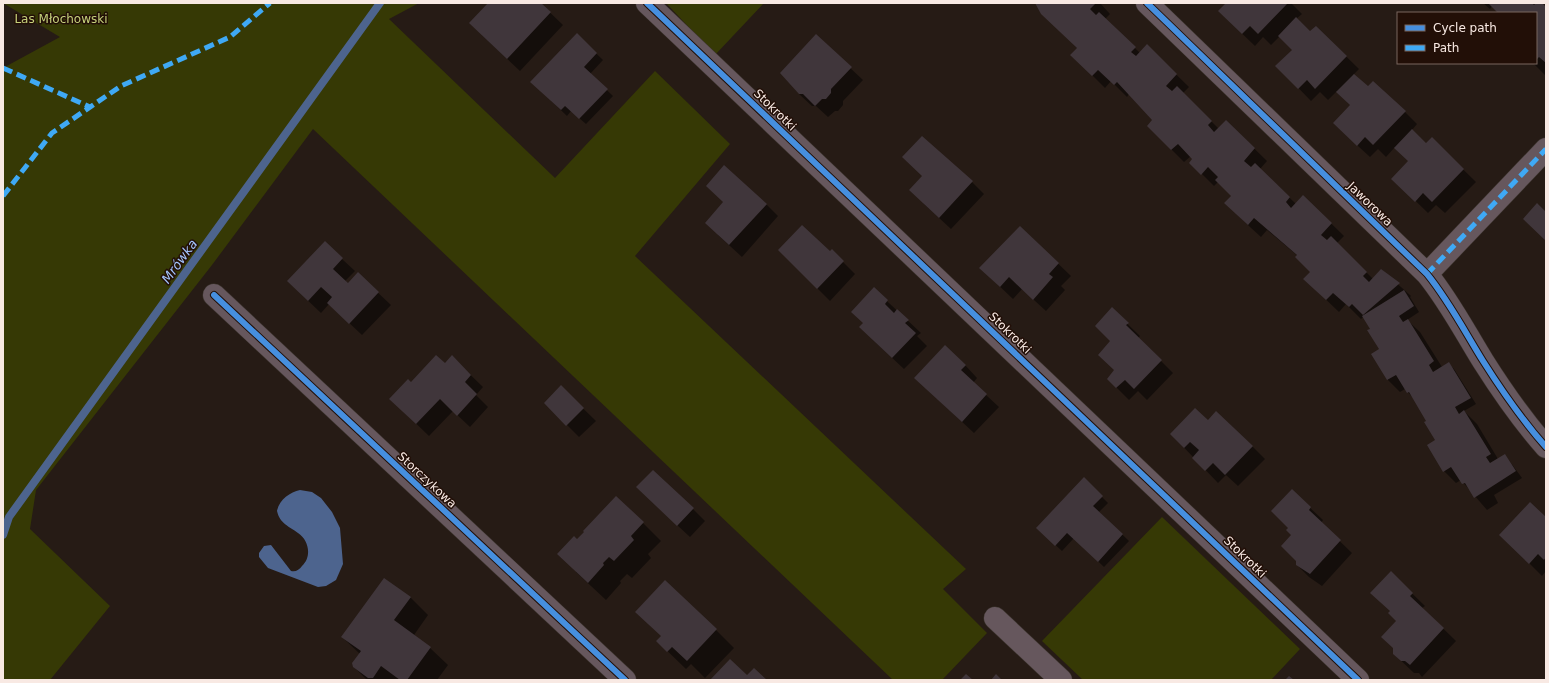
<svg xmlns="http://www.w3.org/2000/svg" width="1549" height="683" font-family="'DejaVu Sans',sans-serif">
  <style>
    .green { fill: #363905 }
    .water { fill: #4d648e }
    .shadow { fill: #0007 }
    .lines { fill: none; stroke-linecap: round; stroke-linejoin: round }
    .stream { stroke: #4d648e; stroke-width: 8 }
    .building { fill: #40363b }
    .minor-casing { stroke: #3d352f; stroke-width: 23 }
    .minor { stroke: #66575d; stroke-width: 22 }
    .quiet { stroke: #3fa9f5; stroke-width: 5; stroke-dasharray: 10 5; stroke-linecap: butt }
    .cycleway-casing { stroke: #220f07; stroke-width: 8 }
    .cycleway { stroke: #468fdf; stroke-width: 6 }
    .labels { text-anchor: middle; stroke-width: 3; stroke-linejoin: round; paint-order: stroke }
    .park-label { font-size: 12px; fill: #c6d17b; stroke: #220f07 }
    .street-label { font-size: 12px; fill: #f8e9e3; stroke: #220f07 }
    .water-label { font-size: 13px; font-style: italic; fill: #a4c5fe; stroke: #220f07 }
  </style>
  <rect width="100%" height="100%" fill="#261b15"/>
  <!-- green -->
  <path class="green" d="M3 3H419L389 19 555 178 655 71 730 144 635 256 966 569 943 589 987 633 942 680H893L313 129 212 265 36 490 30 529 110 606 50 680H3V68L60 37Z
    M666 3H764L715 55Z
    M1162 517 1300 649 1271 680H1083L1042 641Z"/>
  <!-- water -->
  <path class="water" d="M300 490 312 492 321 498 332 512 340 528 343 564 336 580 326 586 318 587 268 568 259 557V553L264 546 271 545 291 571C296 572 299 570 302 566 312 557 309 540 298 533 289 526 280 524 277 511 279 500 290 492 300 490Z"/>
  <!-- shadow -->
  <path class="shadow" d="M489 3H540L563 25 520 71 482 35Z
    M1036 3H1100L1110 14 1105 19 1140 53 1147 46 1189 87 1183 93 1219 129 1226 121 1267 161 1260 169 1296 204 1303 196 1344 236 1337 243 1373 279 1382 270 1411 296 1410 297 1419 312 1407 320 1420 332 1442 367 1448 363 1454 369 1476 404 1464 411 1477 424 1498 459 1505 455 1522 478 1494 495 1498 503 1487 510 1461 480 1456 483 1444 471 1437 441 1428 421 1416 401 1405 389 1400 392 1387 379 1380 349 1364 316 1361 319 1346 304 1339 312 1317 291 1311 272 1298 256 1267 230 1261 237 1250 227 1226 203 1233 196 1218 182 1214 186 1191 163 1194 159 1191 156 1184 162 1148 126 1154 120 1129 94 1127 97 1111 81 1105 88 1072 55 1078 49Z
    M1227 3H1291L1302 14 1296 19 1310 33 1316 27 1359 69 1353 75 1368 88 1405 112 1417 124 1412 130 1426 144 1432 139 1476 182 1445 213 1436 205 1428 213 1393 179 1410 161 1395 147 1386 157 1378 149 1370 157 1346 135 1351 106 1337 91 1328 100 1320 92 1311 101 1277 66 1293 50 1280 36 1271 45 1263 37 1255 46 1231 23Z
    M1483 3H1540L1546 9 1545 75 1533 63H1536V13H1499L1492 6 1490 9Z
    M577 35 603 60 590 74 613 96 586 124 571 111 567 116 538 88Z
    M816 36 863 80 843 101V105L838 111H835L828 117 816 106H812L799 94Z
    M972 182 984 194 951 229 923 203Z
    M766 204 778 216 742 257 718 235Z
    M1020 227 1071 276 1061 286 1065 290 1046 311 1022 289 1013 299 993 280Z
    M779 250 830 252 832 251 855 274 830 301Z
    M342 259 355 271 344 282 348 285 358 274 391 305 362 335 329 304 321 313 301 294Z
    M874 289 921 333 917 336 927 346 904 369 873 340 864 323Z
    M1112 309 1140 336 1138 338 1173 373 1147 400 1138 391 1129 400 1108 379 1115 371 1111 341Z
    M452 357 483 387 476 395 488 407 470 427 453 411 429 436 403 411 411 383 445 364Z
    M965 365 977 378 973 383 999 407 974 433 928 390Z
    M561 387 596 421 579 437 545 403Z
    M1208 422 1252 446 1265 459 1238 486 1226 475 1218 483 1171 434Z
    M1084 479 1108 503 1099 512 1129 541 1104 567 1074 538 1062 551 1037 528Z
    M1292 491 1323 520 1321 523 1352 553 1322 586 1309 577 1297 565 1293 535 1289 528Z
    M650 500 693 509 705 521 690 537Z
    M1546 518V571L1542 576 1513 547Z
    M643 523 661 541 648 554 651 558 632 578 627 574 620 581 621 583 606 600 576 572Z
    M1391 573 1425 606 1422 608 1456 641 1422 677 1419 673H1414L1394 654 1398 622 1391 611Z
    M410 597 428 615 414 635 430 648 448 665 437 680H367L354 667 360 654 342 637Z
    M716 630 734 648 705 678 691 664 686 669 657 641Z"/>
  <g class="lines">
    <!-- stream -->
    <path class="stream" d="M3 535 9 517 380 3"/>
  </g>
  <!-- building -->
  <path class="building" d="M488 3H541L551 12 507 59 469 23Z
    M1035 3H1096L1090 9 1096 15 1099 12 1136 47 1131 52 1136 56 1147 44 1177 74 1166 86 1172 91 1177 86 1212 121 1208 125 1214 132 1226 120 1255 148 1244 161 1251 167 1255 163 1290 197 1286 202 1291 208 1303 195 1332 223 1321 235 1327 240 1331 236 1367 272 1363 276 1369 282 1381 269 1400 283 1363 315 1352 304 1349 307 1333 293 1326 300 1303 279 1310 272 1295 257 1297 255 1254 218 1248 225 1224 203 1231 196 1215 180 1218 177 1208 167 1201 175 1189 163 1192 159 1178 144 1171 150 1147 126 1152 120 1117 82 1114 85 1098 70 1092 76 1070 55 1077 48 1041 14Z
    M1226 3H1288L1258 34 1250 26 1242 34 1218 11Z
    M1488 3H1532L1534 5 1536 3H1542L1546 7V63L1539 57 1536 60V13H1498Z
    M1296 17 1310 31 1316 26 1347 56 1315 89 1307 80 1298 89 1275 66 1292 50 1278 36Z
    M577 33 597 53 584 67 608 89 579 119 565 106 561 110 530 82Z
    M816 34 852 67 831 89V93L826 99H822L815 106 803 94H799L780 73Z
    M1354 74 1368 86 1373 81 1406 111 1373 145 1365 137 1357 146 1333 123 1350 105 1336 92Z
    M1412 129 1426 143 1432 137 1464 169 1432 202 1423 193 1415 202 1391 179 1408 161 1394 148Z
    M922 136 973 181 939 218 909 190 922 176 902 157Z
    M724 165 767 204 729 245 705 223 723 202 706 186Z
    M1537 203 1546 212V241L1523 219Z
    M802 225 830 251 832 249 844 261 817 289 778 250Z
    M1020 226 1059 263 1049 274 1053 277 1033 300 1009 277 1000 287 979 268Z
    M325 241 343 258 333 269 348 283 358 272 379 292 349 324 327 303 332 297 321 287 308 301 287 281Z
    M874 287 888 300 885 304 894 313 897 309 909 320 905 323 916 333 892 358 859 327 863 323 851 312Z
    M1404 290 1414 306 1399 316 1403 322 1408 319 1434 361 1429 365 1433 372 1449 362 1471 398 1455 407 1459 414 1464 410 1491 454 1486 457 1490 463 1505 454 1516 471 1474 498 1465 483 1462 484 1451 467 1443 472 1427 445 1435 440 1424 422 1426 421 1409 392 1407 393 1396 375 1387 380 1371 354 1379 349 1367 330 1370 329 1362 316Z
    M1112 307 1129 323 1126 325 1162 360 1134 389 1125 380 1116 388 1107 379 1114 370 1098 355 1110 341 1095 326Z
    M945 345 966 365 961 370 987 394 962 422 914 378Z
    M436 355 445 363 452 355 471 375 465 382 477 394 457 416 440 399 416 424 389 399 408 379 411 382Z
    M561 385 584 408 566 426 544 403Z
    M1195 408 1208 420 1216 411 1253 446 1225 475 1213 463 1205 471 1192 458 1199 450 1190 442 1184 448 1170 434Z
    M653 470 694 508 677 526 636 487Z
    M1084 477 1103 496 1093 506 1123 534 1098 562 1067 533 1055 546 1036 528Z
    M1292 489 1311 507 1309 510 1341 540 1310 574 1296 565V561L1281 546 1291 535 1286 530 1288 528 1271 511Z
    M616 496 644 522 631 536 634 540 614 561 609 557 603 563 604 565 588 583 557 554 574 536 577 539 584 532 583 531Z
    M1530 502 1546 517V557L1544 560 1538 554 1529 564 1499 535Z
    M1391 571 1413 593 1410 596 1444 628 1410 665 1405 661H1401L1393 654V648L1381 637 1396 621 1388 613 1390 611 1370 593Z
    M384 578 411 597 394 620 431 647 407 680H400L381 666 373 678H368L353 667 352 663 361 651 341 637Z
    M665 580 717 629 687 661 672 647 667 652 656 641 661 636 635 612Z
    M730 659 747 675 754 668 767 680H710Z
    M966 674 973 680H960Z
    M996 674 1002 680H991Z
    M1289 676 1294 680H1285Z"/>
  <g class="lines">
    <defs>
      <path id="minor" d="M647 3 1358 680
        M1147 3 1427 274C1449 301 1465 332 1483 361 1502 391 1522 420 1546 447
        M1427 274 1546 149
        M214 295 625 680
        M995 618 1061 680"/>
    </defs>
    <!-- minor casing -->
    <use href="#minor" class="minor-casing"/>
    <!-- minor -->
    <use href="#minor" class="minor"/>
    <!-- quiet -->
    <path class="quiet" d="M3 68 90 107
      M3 196 52 133 121 86 230 37 270 3
      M1427 274 1546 149"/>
    <defs>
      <path id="cycleway" d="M647 3 1358 680
        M1147 3 1427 274C1449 301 1465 332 1483 361 1502 391 1522 420 1546 447
        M214 295 625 680"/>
    </defs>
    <!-- cycleway casing -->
    <use href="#cycleway" class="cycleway-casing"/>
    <!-- cycleway -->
    <use href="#cycleway" class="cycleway"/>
  </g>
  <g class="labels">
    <!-- park labels -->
    <g class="park-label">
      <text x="61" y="23">Las Młochowski</text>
    </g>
    <!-- street labels -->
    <g class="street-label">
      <text transform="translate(775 110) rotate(44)" y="4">Stokrotki</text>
      <text transform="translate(1370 204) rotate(44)" y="4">Jaworowa</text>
      <text transform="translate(1010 333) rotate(44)" y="4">Stokrotki</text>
      <text transform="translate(427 480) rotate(43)" y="4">Storczykowa</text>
      <text transform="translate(1245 557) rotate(44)" y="4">Stokrotki</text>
    </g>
    <!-- water labels -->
    <g class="water-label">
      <text transform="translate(179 261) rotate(-54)" y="5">Mrówka</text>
    </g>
  </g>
  <!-- border -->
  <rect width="1549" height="683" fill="none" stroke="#f8e9e3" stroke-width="8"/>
  <!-- legend -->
  <rect x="1397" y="12" width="140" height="52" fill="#220f07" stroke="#78665f"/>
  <rect x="1405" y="25" width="20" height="6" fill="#468fdf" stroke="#78665f"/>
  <text x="1433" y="32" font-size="12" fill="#f8e9e3">Cycle path</text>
  <rect x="1405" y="45" width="20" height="6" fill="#3fa9f5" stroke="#78665f"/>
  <text x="1433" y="52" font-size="12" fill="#f8e9e3">Path</text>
</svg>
